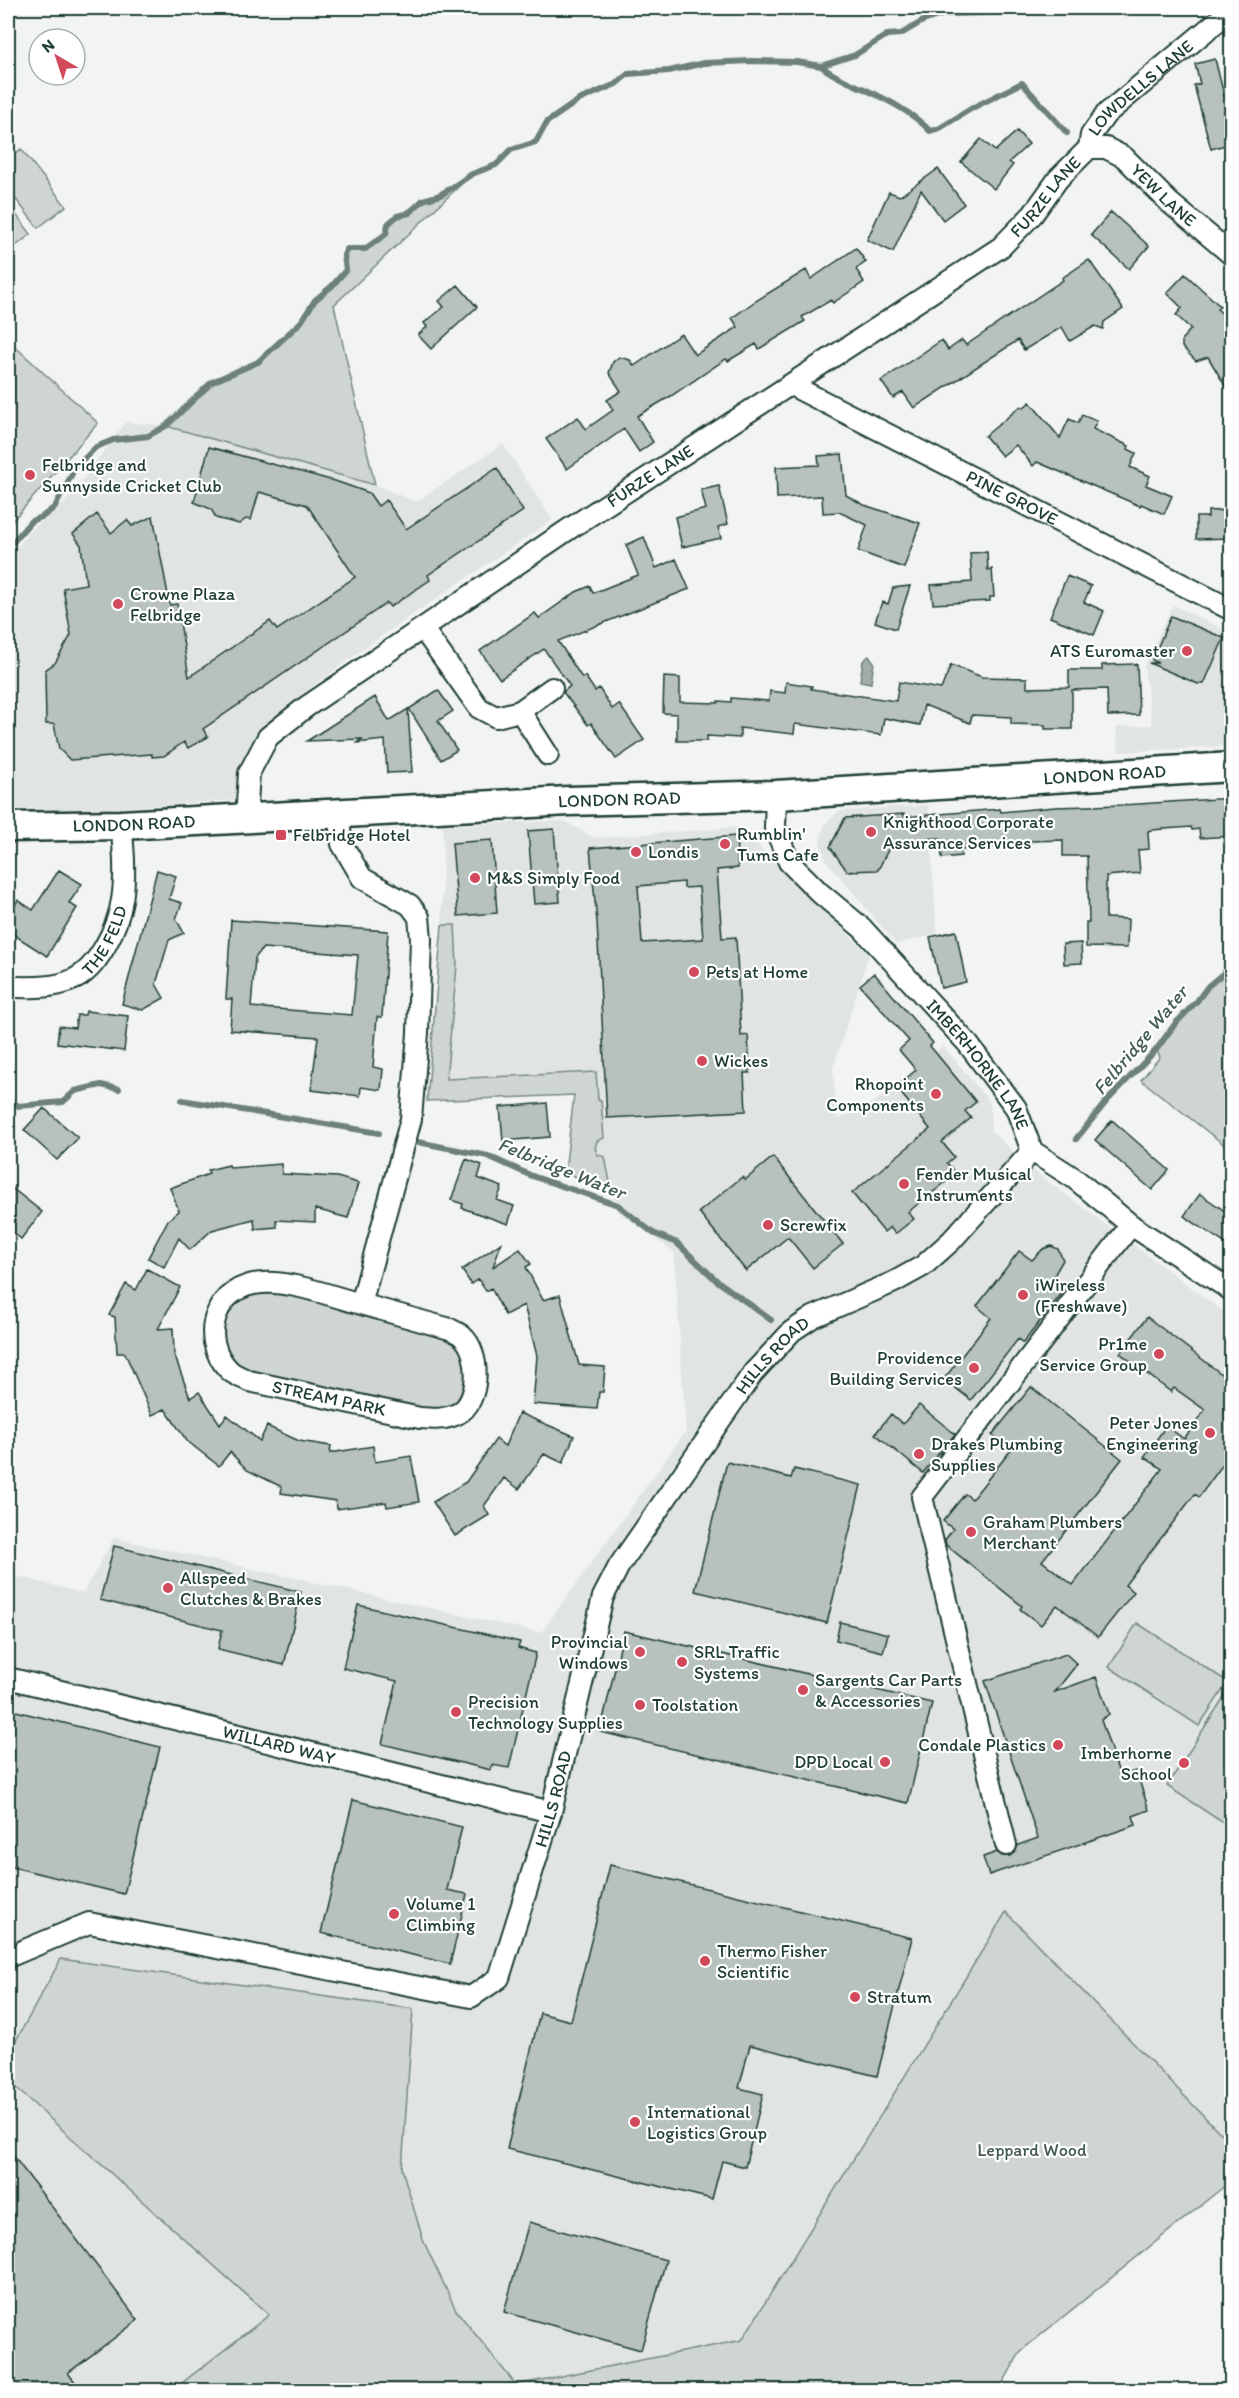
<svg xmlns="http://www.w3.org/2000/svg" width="1239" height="2398" font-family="Itim,sans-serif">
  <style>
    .built { fill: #e0e4e3 }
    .green { fill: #ced5d3; stroke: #768984; stroke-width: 1.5 }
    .water { fill: #a1adaa; stroke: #6d807b; stroke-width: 1.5 }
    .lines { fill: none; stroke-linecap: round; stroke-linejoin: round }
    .stream { stroke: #6d807b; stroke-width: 6 }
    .building { fill: #b7c1bd; stroke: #1f3d34; stroke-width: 1.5; fill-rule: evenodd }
    .minor-casing { stroke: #1f3d34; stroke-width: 24 }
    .highway-casing { stroke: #1f3d34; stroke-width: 33 }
    .minor { stroke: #fff; stroke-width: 20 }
    .highway { stroke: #fff; stroke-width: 28 }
    .poi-dot { fill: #d1495b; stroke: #fff; stroke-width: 2 }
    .labels { text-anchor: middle; stroke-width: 4.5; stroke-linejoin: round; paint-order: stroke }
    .street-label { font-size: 18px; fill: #1f3d34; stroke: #fff }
    .poi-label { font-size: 18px; fill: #1f3d34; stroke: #fff; text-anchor: start }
    .park-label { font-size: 18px; fill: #425b54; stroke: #fff }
    .water-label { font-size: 20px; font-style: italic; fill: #465f57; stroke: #fff }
  </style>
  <rect width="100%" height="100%" fill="#f2f3f3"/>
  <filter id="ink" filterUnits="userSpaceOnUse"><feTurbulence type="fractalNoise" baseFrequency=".0167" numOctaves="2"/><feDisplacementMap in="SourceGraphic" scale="12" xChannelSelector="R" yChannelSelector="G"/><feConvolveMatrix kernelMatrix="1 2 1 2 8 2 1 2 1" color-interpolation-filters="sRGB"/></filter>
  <g filter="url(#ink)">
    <!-- built -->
    <path class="built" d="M126 422 166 426 375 485 416 502 503 444 552 520 371 643 299 697 264 728 244 756 238 800 58 812 8 808V560L29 532 65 503Z
      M1173 605 1231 633V746L1119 752 1116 727 1152 725 1144 666Z
      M928 805 937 934 896 944 826 860 820 841 825 824 839 811Z
      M564 821 595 838 739 827 869 954 833 1068 837 1120 878 1100 943 1046 990 1102 991 1131 1039 1175 1231 1317V2144L1005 1912 741 2340 516 2385 456 2310 423 2240 402 2169 413 2009 62 1959 8 2055V1574L83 1593 114 1538 541 1633 686 1431 674 1252 616 1210 605 1157 598 1155 595 1148 597 1141 604 1138 600 1100H598L596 1072 446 1079 457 966 455 925H442L443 825Z
      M8 2081 269 2315 173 2390H8Z"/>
    <!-- green -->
    <path class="green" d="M21 149 66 206 38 228 8 189V159Z
      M472 174 334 305 375 485 166 426 212 382 259 362 301 322 315 300 332 286 346 270 344 255 347 249C353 248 362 250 367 248 382 241 386 227 397 216Z
      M8 204 31 234 8 252Z
      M8 340 98 423 8 526Z
      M442 925H455L457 966 446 1079 596 1072 598 1100H601L604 1138 597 1141 595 1148 598 1155 605 1157 612 1192C595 1186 581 1179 565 1172L574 1095 427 1101Z
      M1231 966V1150L1141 1080 1160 1057 1156 1050C1168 1033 1181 1018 1195 1003 1207 989 1215 975 1231 966Z
      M259 1291H277L448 1335 463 1349 468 1379 462 1396 447 1409 434 1413 248 1372C240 1367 231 1363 226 1355 215 1337 223 1307 241 1297 246 1294 254 1293 259 1291Z
      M1137 1623 1228 1682 1199 1726 1109 1667Z
      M1231 1686V1828L1167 1786Z
      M1006 1912 1231 2144 1232 2180 1021 2351 999 2390H173L269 2315 8 2081V2055L61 1959 413 2009 402 2169 423 2240 456 2310 516 2385 742 2340Z"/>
    <!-- water -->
    <path class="water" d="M869 656 874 662 871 683 860 681 863 661Z"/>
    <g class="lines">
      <!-- stream -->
      <path class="stream" d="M821 66C833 76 848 82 862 88 886 99 912 112 930 131L940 128 974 107 1022 83 1067 133
        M8 548 31 521 42 517 55 507 75 468 96 447 113 440 148 436 166 426 212 382 258 362 301 322 315 300 332 286 346 270 344 255 347 249H365L386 234 388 224 397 216 409 213 423 200 441 195 472 174 496 165 511 150 536 142 547 122 579 100 616 84 628 74 669 71 704 63 752 61 797 62 821 66 855 55 887 35 901 34 923 21 944 14 1016 12 1028 8
        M8 1096 18 1106 63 1102 75 1091 101 1085 119 1089
        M182 1100 379 1133
        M1076 1139 1106 1102 1156 1050 1175 1024 1197 1001 1208 986 1232 966
        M413 1141 488 1156 532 1176 618 1205 653 1233 677 1243 716 1280 771 1320"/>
    </g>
    <!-- building -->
    <path class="building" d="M1215 59 1224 95 1232 93V143L1211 149 1194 85 1200 84 1195 64Z
      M1017 131 1029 144 1009 162 1013 165 994 189 961 162 981 139 995 151Z
      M938 169 964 204 943 220 921 190 893 252 867 240 889 192 900 196Z
      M1111 212 1149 246 1129 269 1091 235Z
      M856 248 866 262 856 269 864 282 833 303 831 300 802 317 805 321 759 349 756 344 728 361 726 359 671 396 637 416 653 442 639 452 624 429 567 469 546 439 578 417 586 429 613 410 607 400 621 391 609 373 613 362 619 357 630 360 634 366 681 334 695 355 738 327 732 318 754 302 806 270 811 279Z
      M1089 260 1123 309 1104 322 1103 329 1095 326 1070 341 1062 327 1024 350 1018 340 914 408 903 392 893 398 881 381 942 340 948 350 962 340 966 345 1063 280 1062 278Z
      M1185 274 1220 306 1217 309 1232 322V397L1208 357 1196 361 1182 347V339L1191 329 1176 315 1182 308 1167 293Z
      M458 285 477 307 431 349 418 335 427 327 424 323 444 307 439 301Z
      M1030 402 1060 438 1069 419 1078 423 1082 415 1097 421 1093 429 1129 446 1128 449 1136 453 1130 467 1150 476 1146 485 1172 496 1164 514 1141 504 1140 506 1037 462 1033 466 1016 445 1002 456 985 436 1021 406 1023 408Z
      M209 447 338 482 369 493 378 506 386 500 406 529 497 468 523 511 428 575 430 580 390 607 387 603 203 729 208 737 188 748 184 742 164 756 152 757V754L70 760 59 749 54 724H46L45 670 55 663 71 635 63 588 86 584 81 545 73 534 97 514 111 533 127 520 132 526 153 516 170 605 177 604 189 677 270 621 277 630 355 577 307 505 259 492 251 520 246 519 239 524 216 518 211 509 194 502Z
      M842 454 846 495 864 505 920 523 904 568 858 551 867 525 839 512 823 513 822 496 777 498 776 467 819 465 818 456Z
      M719 486 728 524 718 527 721 538 682 547 675 517 706 509 701 490Z
      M1232 510V538L1196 539V517H1208V511Z
      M644 537 656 568 676 559 689 589 558 641 582 678 585 676 595 691 599 688 612 709 619 704 644 740 616 759 591 723 588 725 563 692 570 686 544 649 500 679 480 651 535 613 539 618 576 592 590 586 593 593 638 575 626 545Z
      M987 552 988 570 992 569 994 597H990V601L933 604 931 585 972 582 970 553Z
      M1067 576 1091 586 1084 602 1104 611 1094 635 1050 617Z
      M910 586 896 629 875 622 882 602 888 604 893 588Z
      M1171 616 1224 638 1204 684H1198L1149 663H1158L1152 660Z
      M1137 664 1139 715 1108 716 1107 689 1072 690V729H1045V725L1011 724V717L972 715 970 723 924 705 920 725 884 718 881 735 795 724 794 734 740 728V738L707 736V741H677V714L663 713 664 677 680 678V702L718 703V701L731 702V698L769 701 770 691 785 693 786 682 812 686 811 689 896 701 899 682 941 689 951 665 982 677 1027 678V688L1069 687V670H1102V665Z
      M438 690 453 711 438 721 457 750 441 760 409 709Z
      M375 697 389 721 408 709 412 772 387 773 385 740 356 743 363 739 307 741Z
      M1232 798V836L1200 838 1199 829 1192 830 1191 827 1151 830 1148 831 1149 849 1138 850 1140 873 1106 876V918L1128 919 1127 948 1086 947V922H1089L1087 856H1063V840L1030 841V844L960 850 961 856 942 858 940 838 905 840 906 846H890L878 870 847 871 830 847 845 818 904 814V817L1000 809 1001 812 1055 807 1123 805Z
      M554 829 560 902 534 904 528 831Z
      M736 836 738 868 717 870 722 938 736 937 741 1036 748 1035 750 1073H744L746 1111 607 1118 597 922 590 848ZM684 882V888L699 887 703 939 642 943 638 886Z
      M492 840 497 913 458 916 452 843Z
      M59 870 82 884 69 903 77 908 47 956 8 931V916L18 900 33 910Z
      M157 870 176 876 169 899 182 903 176 919 184 933 169 940 156 984 164 998 143 1010 122 1004Z
      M231 920 388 931 382 1017H377L373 1067 383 1069 381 1090 361 1087 360 1096 311 1090 318 1037 230 1030 232 999H226ZM263 948 358 955 352 1015 251 1007 255 958Z
      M956 931 966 982 941 988 930 937Z
      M1081 943 1082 963 1064 964 1063 944Z
      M874 973 933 1043 930 1046 976 1102 965 1111 971 1118 942 1142 954 1157 947 1163 956 1174 908 1212 914 1219 895 1234 890 1227 884 1232 852 1193 930 1129 896 1087 916 1070 899 1050 909 1041 860 985Z
      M86 1011 128 1016 124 1051 57 1043 59 1026 75 1028 77 1015H85Z
      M547 1103 550 1137 503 1141 500 1107Z
      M44 1108 78 1138 57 1160 24 1130Z
      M1112 1120 1169 1170 1152 1190 1095 1140Z
      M773 1157 843 1244 813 1268 788 1237 746 1271 699 1212 742 1177 745 1180Z
      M466 1159 482 1165 478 1178 502 1187 497 1200 514 1206 508 1224 462 1208 463 1204 451 1200Z
      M281 1164 282 1174 337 1177 358 1183 348 1218 315 1209V1222L276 1220 277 1227 255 1229 254 1219 212 1230 190 1250 179 1238 164 1267 148 1258 168 1220 179 1211 170 1188 209 1174 208 1170 229 1165 230 1168Z
      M8 1185 42 1212 21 1239 8 1228Z
      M1200 1194 1232 1216V1248L1184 1216Z
      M501 1243 493 1267 520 1249 531 1264 526 1267 543 1300 560 1295 579 1365 605 1367 603 1392H599L597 1409 533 1404 537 1356 524 1305 505 1315 491 1288 486 1291 478 1279 471 1284 462 1270Z
      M1051 1246 1058 1249 1063 1260 1053 1277 1067 1287 1023 1343 1018 1339 971 1400 944 1379 991 1318 977 1306 1019 1251 1032 1260 1043 1249Z
      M147 1269 180 1287 158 1329 173 1328 174 1354 190 1398 199 1392 220 1424 227 1415 260 1441 267 1426 299 1441 331 1446 330 1453 373 1446 375 1462 411 1456 419 1502 387 1507 386 1502 337 1509 336 1501 281 1493 282 1487 247 1470 230 1452 219 1466 187 1441 165 1409 152 1415 125 1353H117L115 1317 109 1315 126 1284 136 1290Z
      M1147 1317 1232 1382V1452L1199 1497 1195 1494 1125 1585 1134 1592 1098 1637 1057 1605 1041 1625 1020 1609 1022 1606 946 1545 945 1540 953 1529 943 1521 965 1494 972 1499 1011 1450 992 1435 1031 1387 1122 1459 1042 1561 1073 1585 1162 1469 1144 1457 1166 1426 1184 1439 1205 1410 1174 1388 1171 1392 1120 1353Z
      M919 1405 955 1434 923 1473 875 1434 891 1414 903 1424Z
      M519 1413 574 1436 563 1463 544 1454 519 1489 504 1478 484 1506 489 1515 455 1536 433 1502 466 1482 496 1439 505 1446Z
      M727 1462 791 1478 794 1469 861 1485 827 1623 695 1591Z
      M114 1546 301 1592 284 1665 218 1649 222 1630 100 1600Z
      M358 1605 520 1642 518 1648 536 1653 509 1768 492 1765 491 1770 382 1744 397 1681 343 1668Z
      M840 1622 888 1634 883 1652 836 1640Z
      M624 1631 932 1703 908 1803 600 1732Z
      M1066 1654 1077 1664 1055 1692 1096 1677 1109 1714 1101 1720 1120 1776 1136 1771 1149 1810 1133 1816 1136 1825 989 1875 983 1857 997 1852 1002 1856H1009L1015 1853 1018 1845 1038 1838 985 1681Z
      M8 1709 160 1747 124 1894 8 1866Z
      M353 1800 462 1827 447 1890 467 1894 450 1964 321 1933Z
      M610 1865 912 1938 877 2076 750 2045 739 2088 763 2094 745 2167 722 2161 712 2199 507 2149 540 2013 571 2021Z
      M8 2149 138 2320 68 2373 75 2382 64 2391H8Z
      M529 2222 666 2260 641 2350 504 2312Z"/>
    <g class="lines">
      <defs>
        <g id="minor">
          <path id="s1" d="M1089 148 1091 135 1106 114 1232 9"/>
          <path id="s2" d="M1089 148H1106L1124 157 1170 203 1232 255"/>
          <path id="s3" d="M791 385 1232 610"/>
          <path d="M423 629 479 708 496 717 520 711 552 688"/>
          <path d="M520 711 548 755"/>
          <path id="s4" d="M776 795 775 828 789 862 820 893 862 928 968 1044 1016 1108 1032 1151 1074 1178 1131 1225 1232 1291"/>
          <path d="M338 814 342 844 362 878 410 905 419 917 421 939 418 1033 411 1119 361 1304 450 1329C453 1331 459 1333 462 1336 481 1352 481 1403 457 1414 445 1420 433 1419 420 1418L249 1381C243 1378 234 1375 229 1370 197 1337 216 1285 262 1283 292 1281 331 1296 361 1304"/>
          <path id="s5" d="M246 819 249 773 268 737 306 707 569 529 1001 247 1033 214 1058 179 1089 148"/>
          <path id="s6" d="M8 987C28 987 53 989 72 980 98 970 118 926 122 900 126 876 124 849 121 825"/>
          <path id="s7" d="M8 1678 551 1812"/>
          <path d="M1006 1845 922 1497 1131 1225"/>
          <path id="s8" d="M8 1957 89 1923 471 1997 499 1978 551 1812 603 1597 619 1566 753 1373 792 1331 813 1317 894 1282 923 1266 951 1241 1032 1151"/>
        </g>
        <g id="highway">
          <path id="s9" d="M8 827 121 825 569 801 776 795 1232 767"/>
        </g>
      </defs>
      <!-- minor casing -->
      <use href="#minor" class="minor-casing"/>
      <!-- highway casing -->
      <use href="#highway" class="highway-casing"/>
      <!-- minor -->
      <use href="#minor" class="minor"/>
      <!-- highway -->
      <use href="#highway" class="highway"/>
    </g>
  </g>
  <!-- markers -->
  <g class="poi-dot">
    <circle cx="30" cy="475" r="6"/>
    <circle cx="118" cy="604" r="6"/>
    <circle cx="1187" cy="651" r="6"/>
    <circle cx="871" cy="832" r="6"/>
    <rect x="275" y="829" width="12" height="12" rx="3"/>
    <circle cx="725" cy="844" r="6"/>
    <circle cx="636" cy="852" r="6"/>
    <circle cx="475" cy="878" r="6"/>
    <circle cx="694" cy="972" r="6"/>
    <circle cx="702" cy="1061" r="6"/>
    <circle cx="936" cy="1094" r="6"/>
    <circle cx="904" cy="1184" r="6"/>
    <circle cx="768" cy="1225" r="6"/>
    <circle cx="1023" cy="1295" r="6"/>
    <circle cx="1159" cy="1354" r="6"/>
    <circle cx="974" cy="1368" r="6"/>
    <circle cx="1210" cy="1433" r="6"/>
    <circle cx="919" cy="1454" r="6"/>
    <circle cx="971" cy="1532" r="6"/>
    <circle cx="168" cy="1588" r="6"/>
    <circle cx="640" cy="1652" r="6"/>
    <circle cx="682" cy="1662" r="6"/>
    <circle cx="803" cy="1690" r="6"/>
    <circle cx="640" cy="1705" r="6"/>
    <circle cx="456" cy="1712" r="6"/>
    <circle cx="1058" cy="1745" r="6"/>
    <circle cx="885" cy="1762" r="6"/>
    <circle cx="1184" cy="1763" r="6"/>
    <circle cx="394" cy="1914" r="6"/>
    <circle cx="705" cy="1961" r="6"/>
    <circle cx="855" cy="1997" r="6"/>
    <circle cx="635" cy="2122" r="6"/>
  </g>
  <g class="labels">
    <!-- street labels -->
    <g class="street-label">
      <text dy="6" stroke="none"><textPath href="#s1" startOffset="82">LOWDELLS LANE</textPath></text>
      <text dy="6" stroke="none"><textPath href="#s2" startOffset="92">YEW LANE</textPath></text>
      <text dy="6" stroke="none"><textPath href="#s5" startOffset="1036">FURZE LANE</textPath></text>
      <text dy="6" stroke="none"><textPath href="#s5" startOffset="550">FURZE LANE</textPath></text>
      <text dy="6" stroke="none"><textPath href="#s3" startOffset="248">PINE GROVE</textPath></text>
      <text dy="6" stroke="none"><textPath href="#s9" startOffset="1098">LONDON ROAD</textPath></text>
      <text dy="6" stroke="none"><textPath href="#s9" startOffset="612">LONDON ROAD</textPath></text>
      <text dy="6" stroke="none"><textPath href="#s9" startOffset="126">LONDON ROAD</textPath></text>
      <text dy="6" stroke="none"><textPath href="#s6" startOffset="118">THE FELD</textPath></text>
      <text dy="6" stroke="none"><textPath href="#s4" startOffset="348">IMBERHORNE LANE</textPath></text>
      <text dy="6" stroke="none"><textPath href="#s8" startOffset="1202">HILLS ROAD</textPath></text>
      <text transform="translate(329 1398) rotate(12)" y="6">STREAM PARK</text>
      <text dy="6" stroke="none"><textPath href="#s7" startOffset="279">WILLARD WAY</textPath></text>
      <text dy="6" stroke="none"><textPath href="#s8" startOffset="698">HILLS ROAD</textPath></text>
    </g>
    <!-- poi labels -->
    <g class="poi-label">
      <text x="42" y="471">Felbridge and<tspan x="42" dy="21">Sunnyside Cricket Club</tspan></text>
      <text x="130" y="600">Crowne Plaza<tspan x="130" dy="21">Felbridge</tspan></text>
      <text x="1175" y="657" text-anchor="end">ATS Euromaster</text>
      <text x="883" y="828">Knighthood Corporate<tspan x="883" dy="21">Assurance Services</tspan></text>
      <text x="737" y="840">Rumblin'<tspan x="737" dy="21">Tums Cafe</tspan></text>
      <text x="293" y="841">Felbridge Hotel</text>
      <text x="648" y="858">Londis</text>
      <text x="487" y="884">M&amp;S Simply Food</text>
      <text x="706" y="978">Pets at Home</text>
      <text x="714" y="1067">Wickes</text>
      <text x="924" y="1090" text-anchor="end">Rhopoint<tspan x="924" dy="21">Components</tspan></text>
      <text x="916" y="1180">Fender Musical<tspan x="916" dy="21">Instruments</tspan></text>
      <text x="780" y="1231">Screwfix</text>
      <text x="1035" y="1291">iWireless<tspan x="1035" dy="21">(Freshwave)</tspan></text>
      <text x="1147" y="1350" text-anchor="end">Pr1me<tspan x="1147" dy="21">Service Group</tspan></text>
      <text x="962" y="1364" text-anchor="end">Providence<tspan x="962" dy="21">Building Services</tspan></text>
      <text x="1198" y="1429" text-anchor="end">Peter Jones<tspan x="1198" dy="21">Engineering</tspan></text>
      <text x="931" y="1450">Drakes Plumbing<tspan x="931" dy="21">Supplies</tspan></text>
      <text x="983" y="1528">Graham Plumbers<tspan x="983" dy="21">Merchant</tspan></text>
      <text x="180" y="1584">Allspeed<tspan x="180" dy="21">Clutches &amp; Brakes</tspan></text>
      <text x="628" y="1648" text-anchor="end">Provincial<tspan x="628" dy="21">Windows</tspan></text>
      <text x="694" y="1658">SRL Traffic<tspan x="694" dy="21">Systems</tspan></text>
      <text x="815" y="1686">Sargents Car Parts<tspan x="815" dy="21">&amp; Accessories</tspan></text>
      <text x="468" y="1708">Precision<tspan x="468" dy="21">Technology Supplies</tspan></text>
      <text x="652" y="1711">Toolstation</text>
      <text x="1046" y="1751" text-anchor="end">Condale Plastics</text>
      <text x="1172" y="1759" text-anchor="end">Imberhorne<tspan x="1172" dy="21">School</tspan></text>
      <text x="873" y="1768" text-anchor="end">DPD Local</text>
      <text x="406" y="1910">Volume 1<tspan x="406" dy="21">Climbing</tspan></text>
      <text x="717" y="1957">Thermo Fisher<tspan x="717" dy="21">Scientific</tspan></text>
      <text x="867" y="2003">Stratum</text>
      <text x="647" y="2118">International<tspan x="647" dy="21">Logistics Group</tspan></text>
    </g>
    <!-- park labels -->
    <g class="park-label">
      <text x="1032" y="2156">Leppard Wood</text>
    </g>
    <!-- water labels -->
    <g class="water-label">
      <text transform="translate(1140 1040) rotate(-50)" y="7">Felbridge Water</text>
      <text transform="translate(562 1168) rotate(22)" y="7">Felbridge Water</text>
    </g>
  </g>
  <!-- margin -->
  <rect width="1239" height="2398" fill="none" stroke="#fff" stroke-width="30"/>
  <rect x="15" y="15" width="1209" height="2368" fill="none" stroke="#1f3d34" stroke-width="2" filter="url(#ink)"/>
  <!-- north arrow -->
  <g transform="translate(57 57) rotate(321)"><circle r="28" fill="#ffffff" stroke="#a5b1ae" stroke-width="1.5"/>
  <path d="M0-4.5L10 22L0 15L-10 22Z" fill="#d1495b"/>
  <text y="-9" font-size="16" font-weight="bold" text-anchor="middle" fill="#1f3d34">N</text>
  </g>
</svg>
